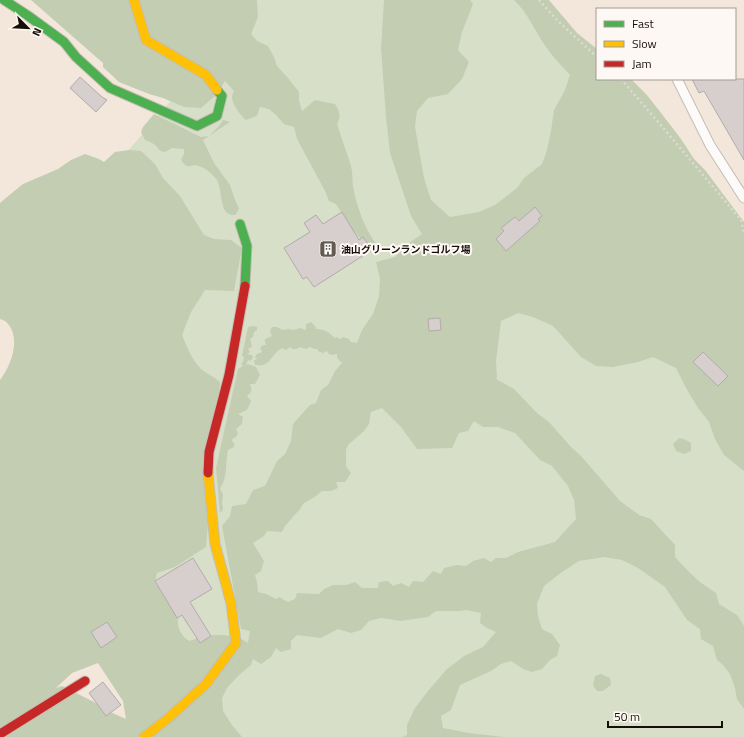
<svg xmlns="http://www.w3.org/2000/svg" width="744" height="737" font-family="'Titillium Web','Noto Sans JP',sans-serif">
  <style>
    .green { fill: #d8dfc8 }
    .forest { fill: #c3cdb1; fill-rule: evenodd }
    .building { fill: #d6cfce; stroke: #b2abaa }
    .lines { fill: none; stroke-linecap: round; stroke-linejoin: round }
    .lane-casing { stroke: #c5bdb3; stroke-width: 11 }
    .fast-casing { stroke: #c5bdb3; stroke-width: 11 }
    .slow-casing { stroke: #c5bdb3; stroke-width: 11 }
    .jam-casing { stroke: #c5bdb3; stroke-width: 11 }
    .path { stroke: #dedad7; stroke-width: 2.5; stroke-dasharray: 2 3; stroke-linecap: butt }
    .lane { stroke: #fdfbf9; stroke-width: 9 }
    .fast { stroke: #4caf50; stroke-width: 9 }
    .slow { stroke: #ffc107; stroke-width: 9 }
    .jam { stroke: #c62828; stroke-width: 9 }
    .labels { text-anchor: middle; stroke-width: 4; stroke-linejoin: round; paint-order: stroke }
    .poi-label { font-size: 10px; font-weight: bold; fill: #160f07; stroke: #fdf8f4; text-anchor: start }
  </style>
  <rect width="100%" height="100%" fill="#f2e7da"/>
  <!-- green -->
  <path class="green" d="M171 0H524L672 204 744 445V737H140L86 200 174 97Z"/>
  <!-- forest -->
  <path class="forest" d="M31 0H257L258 17 251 34 257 41 268 46 274 57 277 66 288 78 299 92V100L302 111 315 100 335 104C340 112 341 116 337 124 341 138 347 152 351 166 353 173 352 180 353 187 357 207 364 227 376 244L374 249 367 246 351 228 336 204 329 201 325 191 297 139 294 127 284 124 276 115 269 109 260 107 257 116 246 120C241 116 232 105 232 97 232 96 233 92 234 91L225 81 215 96 201 108 184 107 163 98 149 94 119 82 103 67V63Z
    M384 0H470L473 4 462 32 458 50 469 62 462 79 448 94 428 98 417 111 415 127 424 178 431 200 450 217 479 212 495 205 517 188 524 178 542 164 547 150 551 131 554 110 565 90 570 75C561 65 551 55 544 44 534 29 527 12 514 0H549L577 33 597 49V79H631L646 94 658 109 681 139 694 159 705 170 744 222V471L724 455 715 439 709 422 698 408 686 388 676 368 653 357 638 362 613 367 596 366 581 357 553 326 533 317 518 313 501 321 496 361 497 378 496 379 514 389 537 413 549 422 571 447 581 456 620 501 639 515 651 519 675 545V557L690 573 700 582 716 593 719 604 737 615 744 626V709L737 699 735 688 730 674 723 665 717 660 713 646 701 639 700 629 687 620 665 587 638 568 622 560 604 557 579 561 562 572 544 586 537 604 538 616 542 629 552 634 560 645 557 656 550 660 542 669 532 672 523 669 511 661 501 664 491 671 460 685 451 710 441 716 443 728 469 733 504 737H402L407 735V725L415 708 428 691 446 670 464 656 483 647 496 632 487 628 480 623 481 613 466 610 460 611H436L428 617 401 621 381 618 369 621 361 630 351 633 338 629 321 638 297 635 291 641V649L281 652 276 648 271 657 261 664 253 659 251 665 239 675 227 688 222 698 223 711 232 725 242 737H0V380C11 366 21 339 8 324 6 321 3 320 0 319V203L7 197 23 184 58 169 71 160 85 154 99 159 104 162 115 152 129 150 141 151 155 164 163 178 180 196 204 235 214 239 231 240 242 248 234 291 205 290 191 312 182 335C187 347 192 360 201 369 207 374 214 377 220 382L206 547 175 567 157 573 155 583 179 603C178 620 174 630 189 641 195 639 201 636 207 636 220 634 237 635 248 643L250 631 241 629 222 526 230 516 232 506 246 504 253 490 265 486 277 461 285 454 291 441 293 424 310 405 316 403 321 390 328 385 335 371 342 363 337 358V354L331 355 328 353 327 351 323 353 318 351 317 349H314L310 347 306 349 299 347 297 349H292L290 347 286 350 282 348C279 350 276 352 274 355 268 362 266 367 255 365L254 360 257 359 255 357 257 354 262 352 260 348 263 345H266L265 342V339L272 336 270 331 272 327H277L283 330 289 329 293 330 300 328 306 330V324L311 322 315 326 316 329C324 329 329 332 335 338L337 337 340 339 343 337 349 339 351 342 357 343 362 330 373 314 379 296 380 279 376 262 395 257 409 243 422 234 411 216 390 153 386 117 381 48ZM382 408 401 427 417 449 452 448 459 433 468 431 474 421 483 427H498L515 433 540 460 552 466 568 486 574 500 576 519 555 542 518 552 506 558H496L491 562 484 558 473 561 466 566 457 565 444 568 441 574 433 571 423 582 413 581 409 587 401 583 393 586 388 581 379 582 378 588H362L355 582 346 585H333L324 589 319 594 297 593 295 599 288 602 279 597 276 599 266 594 258 592 257 582 255 575 261 571 264 561 253 543 264 536 267 531 282 532 285 526 300 509 304 503 316 496 322 491H331L338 488 336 482H345L351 473 346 466V450L348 445 364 431 369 424 371 412ZM98 663 123 701 126 719 108 711 94 702 62 686 56 688 72 673Z
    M154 114 201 137 209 136 219 126 223 120 230 122 203 140 214 163 230 185 234 197 239 209 235 215C233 215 231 215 229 214 220 211 222 189 217 180 213 174 202 165 194 165 193 165 192 166 191 166 186 167 184 164 181 160L184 154V149L172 148C159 157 161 148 152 143 150 142 148 141 145 140L141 132 143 127Z
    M254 326 257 327V330L254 332 253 337 250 339 252 346 250 348 248 349 250 352 247 354 252 355 253 358 250 361 248 360 246 365 248 364 256 367 260 375 255 384H250C252 390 252 392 247 396L251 401 247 410 238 414 243 417 242 424 236 429 238 433 237 436 231 440 234 443V447L228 450C225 464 228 476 220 489L223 494 222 503 223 509 220 513 216 468 238 369 243 366 241 364 243 362 244 357 242 356 248 327Z
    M679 438 684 439 691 443V451L684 454 676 451 673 444Z
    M601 674 610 678 611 685 603 691H597L593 685 595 676Z"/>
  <!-- building -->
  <path class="building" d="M80 77 102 97 107 100 96 112 70 88Z
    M692 79H744V160L704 91 699 93Z
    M535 207 542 216 538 219 540 221 506 251 496 239 504 231 501 228 515 217 519 221Z
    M342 212 359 240 363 237 372 250 314 287 307 277 303 279 284 248 310 232 304 223 316 215 323 224Z
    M440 318 441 330 429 331 428 319Z
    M703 352 728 376 718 386 693 362Z
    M193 558 212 589 190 602 211 636 200 643 182 615 177 618 155 581Z
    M107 622 117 637 101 648 91 632Z
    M103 682 121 705 106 716 89 693Z"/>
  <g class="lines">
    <defs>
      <path id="lane" d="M677 79 710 145 744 198"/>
      <path id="fast" d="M4 0 27 15 64 42 76 57 110 88 197 126 217 116 222 96 217 90
        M240 224 247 246 245 286"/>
      <path id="slow" d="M134 0 146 40 206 75 217 90
        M144 737 166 720 206 684 236 643 231 603 215 544 208 473"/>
      <path id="jam" d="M208 473 209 452 229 375 245 286
        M0 734 85 681"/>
    </defs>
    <!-- lane casing -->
    <use href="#lane" class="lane-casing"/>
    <!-- fast casing -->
    <use href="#fast" class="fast-casing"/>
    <!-- slow casing -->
    <use href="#slow" class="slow-casing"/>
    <!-- jam casing -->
    <use href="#jam" class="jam-casing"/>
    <!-- path -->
    <path class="path" d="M539 0 558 21 597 57
      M621 79 659 123 741 220 744 234"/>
    <!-- lane -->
    <use href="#lane" class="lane"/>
    <!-- fast -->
    <use href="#fast" class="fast"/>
    <!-- slow -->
    <use href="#slow" class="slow"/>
    <!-- jam -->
    <use href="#jam" class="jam"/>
  </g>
  <!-- icons -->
  <defs>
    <symbol id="building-square" viewBox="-11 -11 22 22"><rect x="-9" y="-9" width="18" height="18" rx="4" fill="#635b51" stroke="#fdf8f4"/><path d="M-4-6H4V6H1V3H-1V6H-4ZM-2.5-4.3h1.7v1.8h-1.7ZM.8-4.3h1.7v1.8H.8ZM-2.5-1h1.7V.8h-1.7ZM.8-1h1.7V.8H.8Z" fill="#fff"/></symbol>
  </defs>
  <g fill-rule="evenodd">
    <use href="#building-square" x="318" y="239" width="20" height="20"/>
  </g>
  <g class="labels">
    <!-- poi labels -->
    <g class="poi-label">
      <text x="341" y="253">油山グリーンランドゴルフ場</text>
    </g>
  </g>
  <!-- legend -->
  <rect x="596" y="8" width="140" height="72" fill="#fdf8f4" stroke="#a19b95"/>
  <rect x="604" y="21" width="20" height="6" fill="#4caf50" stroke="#a19b95"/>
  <text x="632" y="28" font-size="12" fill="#160f07">Fast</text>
  <rect x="604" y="41" width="20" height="6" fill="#ffc107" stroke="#a19b95"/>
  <text x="632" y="48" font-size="12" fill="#160f07">Slow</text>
  <rect x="604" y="61" width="20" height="6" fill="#c62828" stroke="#a19b95"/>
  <text x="632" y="68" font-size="12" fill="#160f07">Jam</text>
  <!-- north arrow -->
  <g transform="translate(28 28) rotate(114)" stroke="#fdf8f4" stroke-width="3" paint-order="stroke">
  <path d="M0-3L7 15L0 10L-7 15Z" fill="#160f07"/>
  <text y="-6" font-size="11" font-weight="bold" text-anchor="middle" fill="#160f07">N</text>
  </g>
  <!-- scale -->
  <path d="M608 721v6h114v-6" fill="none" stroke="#160f07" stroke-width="2"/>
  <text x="614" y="721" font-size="12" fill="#160f07" stroke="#fdf8f4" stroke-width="3" paint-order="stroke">50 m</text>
</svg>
